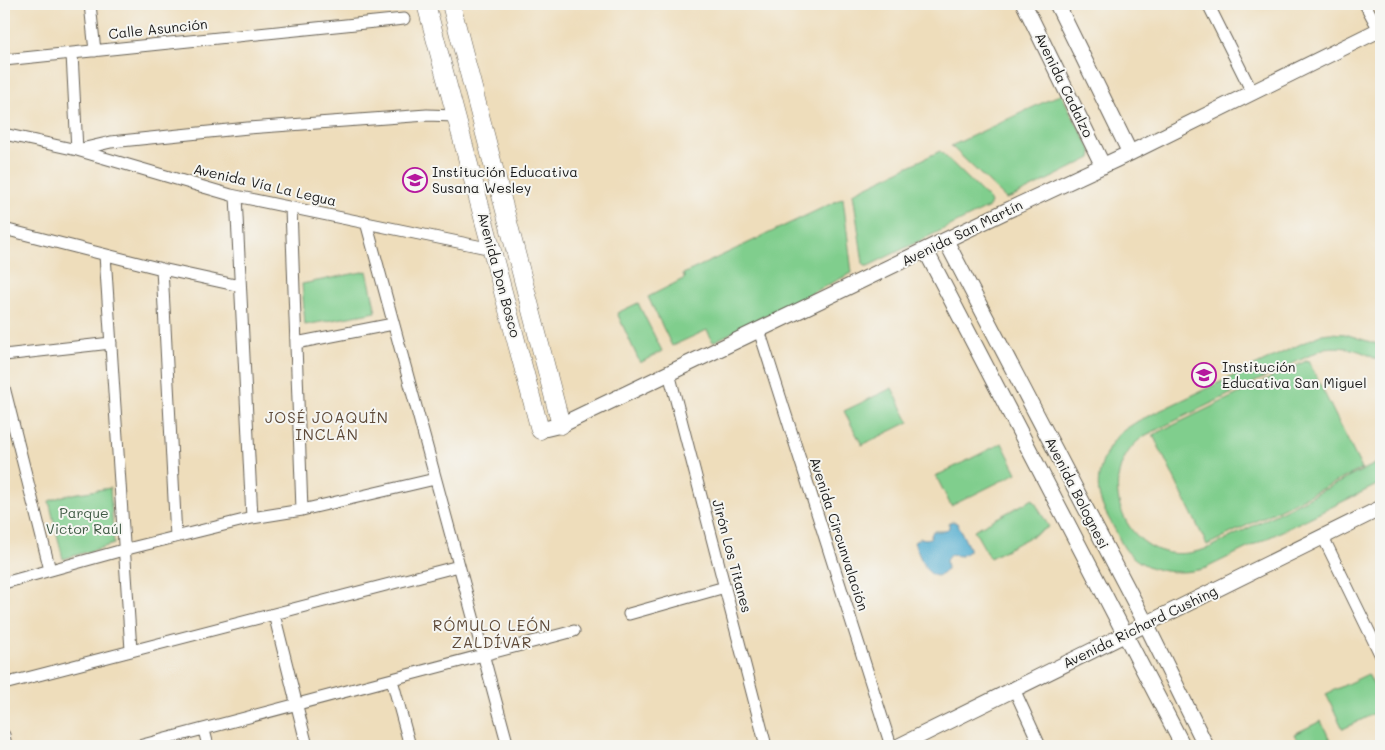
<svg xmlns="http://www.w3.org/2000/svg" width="1385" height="750" font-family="Mali,sans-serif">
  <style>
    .green { fill: #80ce8d; stroke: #4e7554 }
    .water { fill: #50abce; stroke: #366475 }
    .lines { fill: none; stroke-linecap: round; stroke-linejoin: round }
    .street-casing { stroke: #666054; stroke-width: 13 }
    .secondary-casing { stroke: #666054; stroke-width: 17 }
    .primary-casing { stroke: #666054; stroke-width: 19 }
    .street { stroke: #fff; stroke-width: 11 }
    .secondary { stroke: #fff; stroke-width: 15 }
    .primary { stroke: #fff; stroke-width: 18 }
    .labels { text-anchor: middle; stroke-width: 4; stroke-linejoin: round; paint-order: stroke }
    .street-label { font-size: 14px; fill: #1c1c1c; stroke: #f6f6f2 }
    .poi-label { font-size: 14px; fill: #1c1c1c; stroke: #f6f6f2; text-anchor: start }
    .park-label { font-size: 14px; fill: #3f5a44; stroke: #f6f6f2 }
    .neighbourhood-label { font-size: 15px; letter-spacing: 1px; fill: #5e4a39; stroke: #f6f6f2 }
  </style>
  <rect width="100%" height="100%" fill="#f6f6f2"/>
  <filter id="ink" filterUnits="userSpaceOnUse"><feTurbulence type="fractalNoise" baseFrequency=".02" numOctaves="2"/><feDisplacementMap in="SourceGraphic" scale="10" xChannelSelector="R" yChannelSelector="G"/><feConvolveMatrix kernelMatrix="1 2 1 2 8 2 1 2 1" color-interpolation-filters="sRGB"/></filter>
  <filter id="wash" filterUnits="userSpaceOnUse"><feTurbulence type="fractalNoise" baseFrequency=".0096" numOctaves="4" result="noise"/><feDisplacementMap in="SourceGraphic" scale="20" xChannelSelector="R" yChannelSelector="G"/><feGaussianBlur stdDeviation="1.12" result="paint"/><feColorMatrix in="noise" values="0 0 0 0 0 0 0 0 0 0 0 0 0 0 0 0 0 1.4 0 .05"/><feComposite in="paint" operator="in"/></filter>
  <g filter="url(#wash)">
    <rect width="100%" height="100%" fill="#edb"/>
    <!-- green -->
    <path class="green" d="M1061 94 1092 152 1091 158 1013 197 1006 199 1004 197 951 146Z
      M940 151 989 199 991 203 989 207 868 266H865L863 263 853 193Z
      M843 198 852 273 713 342 707 330 672 346 648 297 685 278 683 274Z
      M367 271 376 312 305 325 302 284Z
      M638 303 662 351 640 363 617 313Z
      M1330 333 1345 334 1377 344 1381 347V363C1366 351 1345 345 1325 348L1146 435C1098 465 1114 542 1169 553 1184 555 1198 552 1211 547L1381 461V483L1206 568C1179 576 1144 573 1125 549 1120 542 1117 533 1113 526 1108 517 1102 507 1100 498 1094 476 1105 450 1119 434 1125 429 1132 425 1138 421L1322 334Z
      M1308 360 1362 469 1207 545 1153 435Z
      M892 388 909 422 862 445 844 411Z
      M1002 443 1017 473 951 506 936 476Z
      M110 488 114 544 63 559 49 501 66 495Z
      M1033 499 1049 527 990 558 974 530Z
      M1368 674 1381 700V710L1343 729 1326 694Z
      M1321 721 1333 746H1300L1294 734Z"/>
    <!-- water -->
    <path class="water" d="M952 521 957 523 969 548V551L961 556 950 555 946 560 947 569C930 591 919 554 914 542L921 538 926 539 930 538 933 531H945L949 528V523Z"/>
  </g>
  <g filter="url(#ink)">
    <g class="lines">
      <defs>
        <path id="street" d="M90 4 95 51
          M1208 4 1252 92
          M1365 4 1379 30
          M72 54 77 150 111 142 248 128 427 115 455 116
          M4 60 404 19
          M4 134 77 150 231 195 492 249
          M236 196 252 518
          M291 208 302 510
          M366 222 508 746
          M4 229 162 269 240 286
          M105 255 131 650
          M162 269 176 537
          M759 330 891 746
          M296 343 393 324
          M4 355 111 343
          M669 373 766 746
          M4 387 50 570
          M1323 537 1381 656
          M4 583 123 550 252 518 302 510 435 479
          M274 614 307 746
          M629 614 725 587
          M392 680 410 746
          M4 684 459 566
          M1014 689 1040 746
          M204 730 208 746
          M4 735 6 746
          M139 746 574 631"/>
        <path id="secondary" d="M1024 4 1103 166
          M1057 4 1130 153
          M946 241 1146 624 1206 746
          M926 251 1183 746
          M540 430 561 425 1006 211 1130 153 1381 29
          M899 746 1381 508"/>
        <path id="primary" d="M426 4 540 430
          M451 4 561 425"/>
      </defs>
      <!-- street casing -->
      <use href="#street" class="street-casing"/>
      <!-- secondary casing -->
      <use href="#secondary" class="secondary-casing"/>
      <!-- primary casing -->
      <use href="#primary" class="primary-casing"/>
      <!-- street -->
      <use href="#street" class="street"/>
      <!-- secondary -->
      <use href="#secondary" class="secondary"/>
      <!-- primary -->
      <use href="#primary" class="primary"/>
    </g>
  </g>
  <!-- icons -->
  <defs>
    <symbol id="school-ring" viewBox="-11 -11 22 22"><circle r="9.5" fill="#f6f6f2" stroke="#b5179e" stroke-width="1.5"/><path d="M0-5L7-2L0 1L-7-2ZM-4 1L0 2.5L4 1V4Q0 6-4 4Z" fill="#b5179e"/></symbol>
  </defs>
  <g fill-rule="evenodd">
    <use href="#school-ring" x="401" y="166" width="28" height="28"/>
    <use href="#school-ring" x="1190" y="361" width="28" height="28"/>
  </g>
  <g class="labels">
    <!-- street labels -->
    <g class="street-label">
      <text transform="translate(158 29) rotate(-6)" y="5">Calle Asunción</text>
      <text transform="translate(1064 85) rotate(64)" y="5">Avenida Cadalzo</text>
      <text transform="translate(265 185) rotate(13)" y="5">Avenida Vía La Legua</text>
      <text transform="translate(962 233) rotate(-26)" y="5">Avenida San Martín</text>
      <text transform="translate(499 275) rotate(75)" y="5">Avenida Don Bosco</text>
      <text transform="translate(1077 493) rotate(63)" y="5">Avenida Bolognesi</text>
      <text transform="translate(839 534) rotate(72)" y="5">Avenida Circunvalación</text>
      <text transform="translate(732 556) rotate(75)" y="5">Jirón Los Titanes</text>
      <text transform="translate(1140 627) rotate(-26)" y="5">Avenida Richard Cushing</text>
    </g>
    <!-- poi labels -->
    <g class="poi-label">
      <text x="432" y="177">Institución Educativa<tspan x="432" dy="16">Susana Wesley</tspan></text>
      <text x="1222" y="372">Institución<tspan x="1222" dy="16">Educativa San Miguel</tspan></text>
    </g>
    <!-- park labels -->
    <g class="park-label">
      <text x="84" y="518">Parque<tspan x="84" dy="16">Victor Raúl</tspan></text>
    </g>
    <!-- neighbourhood labels -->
    <g class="neighbourhood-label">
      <text x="327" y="423">JOSÉ JOAQUÍN<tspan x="327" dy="17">INCLÁN</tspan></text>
      <text x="492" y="631">RÓMULO LEÓN<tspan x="492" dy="17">ZALDÍVAR</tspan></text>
    </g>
  </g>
  <!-- margin -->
  <rect width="1385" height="750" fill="none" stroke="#f6f6f2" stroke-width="20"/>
</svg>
